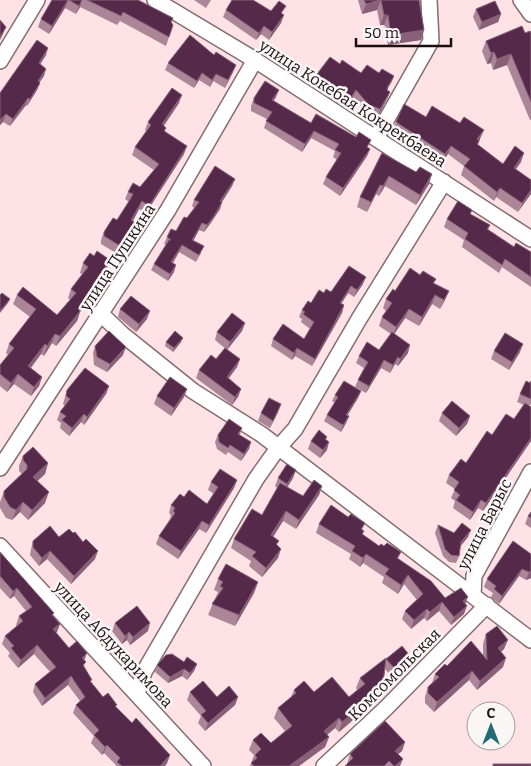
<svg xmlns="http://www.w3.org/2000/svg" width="531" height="766" font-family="Bitter,serif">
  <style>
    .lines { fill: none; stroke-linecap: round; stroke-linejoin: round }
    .minor-casing { stroke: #856c6f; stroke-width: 18 }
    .minor { stroke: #fff; stroke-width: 15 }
    .wall { fill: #aa8697 }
    .shaded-wall { fill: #886078 }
    .building { fill: #552949; stroke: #886078 }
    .labels { text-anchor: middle; stroke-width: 5; stroke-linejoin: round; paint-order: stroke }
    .street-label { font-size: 16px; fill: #191011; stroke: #fbf6f6 }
  </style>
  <rect width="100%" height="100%" fill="#fee2e5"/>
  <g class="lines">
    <defs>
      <path id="minor" d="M155 0 255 60 531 239
        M521 0 531 14
        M0 61 37 0
        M376 138 431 41 429 0
        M100 313 122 334 193 391 261 434 531 640
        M0 468 168 210 255 60
        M0 546 203 766
        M473 595 474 576 531 472
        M137 694 144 672 256 479 278 448 295 429 359 319 444 182
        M324 766 385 709 487 605"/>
    </defs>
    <!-- minor casing -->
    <use href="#minor" class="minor-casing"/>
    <!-- minor -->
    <use href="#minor" class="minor"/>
  </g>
  <!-- wall -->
  <path class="wall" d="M52 0H138L171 23 173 25 166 46 120 21 117 25 80 7 76 14 65 8 49 34 38 27 41 19Z
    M194 0H211L206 8Z
    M358 0H419L424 30 421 40 388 45 384 25H380L377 10 362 14Z
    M476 9 501 14 498 22 479 30 473 17Z
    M226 10 271 11 283 15 281 23 269 40 261 34 256 40 223 17Z
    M525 33H531V120H530L507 65 493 70 491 63 487 64 482 51 486 41Z
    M46 55 40 64 44 76 39 82 37 90 27 106 26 105 10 126 3 122 0 125V93Z
    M214 55 236 65 233 72 225 88 213 81 210 87 199 80 194 88 165 70 168 63Z
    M361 73H379L394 76 391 83 387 89V90L390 92 387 99 378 116 366 112 353 97 348 106 315 81 317 74Z
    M276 97 274 101 311 123 370 149 367 156 340 196 323 184 326 177 337 160 333 157 335 151 311 138 302 152 264 128 267 119 251 111V106L254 98Z
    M179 103 164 126 165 131 184 154 146 213 139 209 133 221 137 224 134 232 119 255 101 244V240L104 232 117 220 129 202 125 199 128 192 140 187 154 170 132 155 135 147 146 131 145 130 148 122Z
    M426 117 480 139 478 145 503 164 521 162 516 169 531 180 518 212 496 197 494 201 461 175 464 166 448 154 442 162 392 130 396 122Z
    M382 153 429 184 416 205 385 186 379 196 376 194 367 212 357 207 360 197Z
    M235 179 232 186 222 202 220 209 211 223 204 232 199 230 193 241 201 253 196 262 179 252 173 263 174 272 168 281 151 270 154 264 166 245 164 244 167 237 176 231 194 208 192 206 194 200Z
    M471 214 490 225 488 230 514 247 531 252V287L502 267 499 273 462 247 464 240 444 227 447 219Z
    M94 256 110 260 106 270 95 286V287L92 296 80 312 77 321 56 346 52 343 44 356 41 354 31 368 42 377 39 386 31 396 14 384 7 392 0 386V365L8 355 6 353 9 344 30 317 13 304 17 295 57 315 70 300 68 298 71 289 82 274 80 273 83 263Z
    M349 266 363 284 354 297 348 293 341 304 344 305 342 313 312 366 295 356 292 360 271 346 273 339H304L310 329 301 322 302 319 299 317 302 310 324 293 331 292Z
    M420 275 436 279 434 283 445 300 440 309 432 304 419 326 405 318 394 334 408 353 398 366 395 364 390 373 381 368 366 393 355 387 358 380 364 368 356 363 359 356 379 350 391 334 379 326 382 317 386 311 383 308 386 299 395 291Z
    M120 309 147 319 136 332 118 317Z
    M245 323 242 331 227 350 215 340 217 332Z
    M166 342H181L173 352 165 346Z
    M95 346 123 355 107 372 94 365 93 353Z
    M494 351 520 352 509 370 491 359Z
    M216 359H240L237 367 228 378 241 389 238 397 232 405 196 378 199 370Z
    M531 381V404L529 406 531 407V441L483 511 478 508 470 520 453 508 455 501 451 498 455 489 446 483 449 475 466 463 492 435 514 419 524 405 517 402 520 394Z
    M109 386 106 394 84 425 81 422 69 436 60 428 61 423 57 420 60 412 65 406 63 404 67 390Z
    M187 389 184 397 171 416 154 404 157 396Z
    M361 391 358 398 347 415 349 416 346 423 341 432 324 421 327 415 335 403 332 401 335 395Z
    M281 404 278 412 270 428 258 421 261 413Z
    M442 413 470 416 467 424 456 436 439 421Z
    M242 428 240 435 251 442 249 449 241 461 228 452 226 455 217 449 215 442 218 435Z
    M327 437 326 440 327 450 320 458 308 449 311 441Z
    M23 456 48 463 45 474 37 481 45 503 28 520 20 512 12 520 6 518 0 508V502L4 491 22 474 19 471V466Z
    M278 478H293L287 488 303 496 322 486 319 495 296 529 283 521 273 537 279 541 277 545 278 558 262 577 249 566 251 561 231 548 234 539 262 515 277 488 275 486Z
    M237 480 234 488 206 533 199 529 178 559 156 544 159 536 170 519 171 515 169 513 171 505 184 497 207 504 214 494 208 490 211 482Z
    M531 512V528L525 524 528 516Z
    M348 517 365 523 362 530 363 535 379 546H384L401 552 398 559 445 598 465 604 464 614 451 625 439 611 427 621 424 618 411 629 402 619 405 611 417 600 404 584 398 594 382 583 384 577 363 563 360 567 349 559 351 554 316 533 319 524Z
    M438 525 454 533 468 537 460 547 459 556 456 563 449 562 443 556 435 533Z
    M59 537 95 559 71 584 47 559 39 566 30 555 31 549 33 541Z
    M0 552 60 624 56 633 69 648 85 660 84 668 91 682 103 697 116 708 132 723 170 755 167 763 165 766H116V765L104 753 102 755 91 743 94 736 73 713 76 705 80 701 68 685 42 706 33 692 35 684 50 672 34 654 18 668 8 656 10 653 2 644 5 636 17 626 16 625 19 616 26 611 14 596 10 599 0 588Z
    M531 554V578L526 580 519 576 499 604 491 597 493 593 484 587 487 579Z
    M218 579 258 582 254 593 235 626 208 615 218 592 214 590Z
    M115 623 148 631 130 645 127 640 122 644 112 631Z
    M486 634 504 649 501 652 503 667 477 690 469 680 434 712 425 703V697L428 687 432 683 435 674 447 666 483 655V644Z
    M411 657 409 665 393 678 385 669 380 694 369 703 367 708 339 732 335 728 327 735 329 737 325 747 299 766H250L254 755 249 750 253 740 271 743 285 731 274 718 278 708 291 697 294 690 349 697 357 690 356 688 360 678 386 659Z
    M197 664 194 671 187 680 182 676 168 683 155 672 157 665Z
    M190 692 217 697H238L235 705 205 731 198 723 201 716 187 700Z
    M405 742 402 751 398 754 400 766H345L347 764 350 754Z"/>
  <!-- shaded-wall -->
  <path class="shaded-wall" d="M68 0 65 8 49 34 52 26Z
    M82 0 80 7 76 14 79 6Z
    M381 0 377 10 362 14 366 4Z
    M501 14 498 22 479 30 482 22Z
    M284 15 281 23 269 40 272 32Z
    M384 15H388L384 25H380Z
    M264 26 261 34 256 40 259 33Z
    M6 27 3 34 0 40V37Z
    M424 30 421 40 388 45 391 35Z
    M48 48 46 55 36 71 39 63Z
    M494 52 491 63 487 64 491 53Z
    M511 54 507 65 493 70 497 59Z
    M236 65 233 72 225 88 228 80Z
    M46 69 44 76 35 89 38 81Z
    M202 73 199 80 194 88 197 81Z
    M216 74 213 81 210 87 212 80Z
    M394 76 391 83 385 93 388 86Z
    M40 83 37 90 27 106 30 99Z
    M279 90 276 97 269 107 272 100Z
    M356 90 353 97 348 106 350 99Z
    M390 92 387 99 378 116 380 109Z
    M182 95 179 103 159 132 162 124Z
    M28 98 26 105 10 126 13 119Z
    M6 114 3 122 0 125V120Z
    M484 130 480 139 476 149 477 139Z
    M314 131 311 138 302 152 305 144Z
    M187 146 184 154 146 213 149 206Z
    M451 146 448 154 442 162 445 154Z
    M370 149 367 156 340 196 343 188Z
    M524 153 521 162 510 177 514 168Z
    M432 174 429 184 416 205 420 195Z
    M389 176 385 186 379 196 383 186Z
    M235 179 232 186 218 208 220 201Z
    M380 185 376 194 367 212 371 202Z
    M500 188 496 197 494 201 497 192Z
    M531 190V194L518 212 522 203Z
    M142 201 139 209 129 228 131 220Z
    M222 202 220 209 204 232 207 225Z
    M202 223 199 230 190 247 192 240Z
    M137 224 134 232 119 255 122 247Z
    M182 245 179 252 169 269 171 262Z
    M110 260 106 270 89 294 93 285Z
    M176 265 174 272 168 281 170 274Z
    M366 277 363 284 354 297 357 290Z
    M351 286 348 293 337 310 340 303Z
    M95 287 92 296 80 312 77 321 56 346 60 336 78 309Z
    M449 291 445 300 440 309 444 300Z
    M435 295 432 304 419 326 422 317Z
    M10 299 8 303 0 313V311Z
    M344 305 342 313 312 366 315 359Z
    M409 309 405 318 393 336 396 327Z
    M150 311 147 319 136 332 139 324Z
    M245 323 242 331 227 350 230 342Z
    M55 334 52 343 44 356 47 346Z
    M183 338 181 342 173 352 174 348Z
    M45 344 41 354 25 375 28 366Z
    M523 344 520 352 509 370 512 362Z
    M410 345 408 353 398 366 400 359Z
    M126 347 123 355 107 372 110 364Z
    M297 348 295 356 292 360 294 353Z
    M398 357 395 364 390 373 393 365Z
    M240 359 237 367 224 385 227 377Z
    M384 360 381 368 366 393 369 386Z
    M18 374 14 384 7 392 11 383Z
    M42 377 39 386 31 396 34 387Z
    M109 386 106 394 84 425 87 417Z
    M187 389 184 397 171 416 174 408Z
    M241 389 238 397 232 405 235 397Z
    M361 391 358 398 344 421 346 415Z
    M281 404 278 412 270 428 273 421Z
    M84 414 81 422 69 436 72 428Z
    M349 416 346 423 341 432 343 425Z
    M470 416 467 424 456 436 459 428Z
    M531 438V441L483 511 486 503Z
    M251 442 249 449 241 461 244 454Z
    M329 442 327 450 320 458 323 450Z
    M48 463 45 474 30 488 33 477Z
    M296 470 293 478 284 492 287 484Z
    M237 480 234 488 206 533 209 525Z
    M322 486 319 495 296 529 299 520Z
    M49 492 45 503 28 520 32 510Z
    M481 500 478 508 470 520 473 512Z
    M23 502 20 512 12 520 16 510Z
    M286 511 283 521 268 545 271 535Z
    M202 521 199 529 178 559 181 551Z
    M471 530 468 537 458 549 461 542Z
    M281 549 278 558 262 577 266 568Z
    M50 551 47 559 39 566 42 558Z
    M98 551 95 559 71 584 74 576Z
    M366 554 363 563 360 567 363 558Z
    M522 569 519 576 499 604 502 596Z
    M531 571V578L526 580 529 572Z
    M408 575 404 584 398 594 401 585Z
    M258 582 254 593 235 626 239 615Z
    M17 588 14 596 10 599 13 591Z
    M468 597 465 605 463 601Z
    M442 602 439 611 427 621 430 612Z
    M467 606 464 614 451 625 454 617Z
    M427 609 424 618 411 629 414 620Z
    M150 623 148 631 130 645 133 637Z
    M60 624 57 632 50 637 53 629Z
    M129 632 127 640 122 644 125 636Z
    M508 640 504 649 494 657 498 648Z
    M37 645 34 654 18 668 21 660Z
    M87 653 84 661 82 658Z
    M411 657 409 665 393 678 396 670Z
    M506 658 503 667 477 690 480 681Z
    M197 664 194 671 187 680 190 673Z
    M184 669 182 676 168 683 170 677Z
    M472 671 469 680 434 712 437 702Z
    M71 676 68 685 42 706 45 698Z
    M383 684 380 694 369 703 367 708 339 732 342 722 369 696Z
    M238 697 235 705 205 731 208 723Z
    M339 718 335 728 320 741 324 731Z
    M329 737 325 747 299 766H289Z
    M405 742 402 751 391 760 395 751Z
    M107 745 104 753 102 755 105 747Z
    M170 755 167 763 165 766H160Z
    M403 759 400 766H395Z"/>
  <!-- building -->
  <path class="building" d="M52 0H68L52 26 41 19Z
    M69 0H82L79 6Z
    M87 0H138L173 18 171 22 173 25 169 37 123 12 121 16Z
    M232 0H253L271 11 279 1 286 6 281 13 284 15 272 32 264 26 259 33 226 10Z
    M364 0H380L366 4Z
    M381 0H419L424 30 391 35 388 15H384Z
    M495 1 501 14 482 22 476 9Z
    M0 20 6 27 0 37Z
    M522 26 525 33 530 31 531 33V102L511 54 497 59 494 52 491 53 486 41Z
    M190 35 214 55 216 52 236 65 228 80 216 74 212 80 202 73 197 81 168 63Z
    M37 40 48 48 39 63 46 69 38 81 40 83 30 99 28 98 13 119 6 114 0 120V93Z
    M330 57 340 64 342 60 361 73 367 65 379 73 382 69 394 76 388 86 387 90 390 92 380 109 369 105 356 90 350 99 317 74Z
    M265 81 279 90 272 100 311 123 316 114 356 137 359 132 371 140 367 147 370 149 343 188 326 177 341 153 335 150 339 144 314 131 305 144 266 121 272 112 254 103V98Z
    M172 88 182 95 162 124 166 128 164 131 187 146 149 206 142 201 131 220 137 224 122 247 104 236V232L113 218 117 220 131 198 133 194 128 192 133 183 140 187 159 164 135 147 151 125 148 122Z
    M404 104 426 117 432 106 460 123 464 117 484 130 477 139 479 141 477 144 503 164 515 146 524 153 514 168 531 180V190L522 203 500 188 497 192 464 166 470 159 451 146 445 154 396 122Z
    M382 153 416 172 420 167 432 174 420 195 389 176 383 186 380 185 371 202 360 197Z
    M215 166 235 179 220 201 222 202 214 216 207 225 202 223 192 240 204 246 199 255 182 245 171 262 176 265 170 274 154 264 169 240H171L167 237 171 229 176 231 184 217 187 218 199 202 194 200Z
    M458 201 472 210 470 214 490 225 487 229 514 247 516 243 531 252V277L505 259 502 265 465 239 468 233 447 219Z
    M97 251 110 260 93 285 95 287 78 309 80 311 60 336 55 334 47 346 45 344 28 366 42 377 34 387 18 374 11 383 0 374V365L14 348 9 344 36 309 17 295 23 287 57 315 76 293 71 289 88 267 83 263 90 253 94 256Z
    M349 266 366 277 357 290 351 286 340 303 344 305 315 359 297 348 294 353 273 339 283 324 304 339 314 322 303 314 305 312 302 310 308 301 311 303 319 290 324 293 326 289 331 292Z
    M410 268 420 275 423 271 436 279 433 283 449 291 444 300 435 295 422 317 409 309 396 327 382 317 392 303 386 299 393 289 395 291Z
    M2 293 10 299 0 311V295Z
    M131 296 150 311 139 324 120 309Z
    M232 313 245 323 230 342 217 332Z
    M109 331 126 347 110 364 97 357 95 346Z
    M175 331 183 338 174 348 166 342Z
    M392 332 410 345 400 359 398 357 393 365 384 360 369 386 358 380 368 362 359 356 367 342 379 350Z
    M505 333 523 344 512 362 494 351Z
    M225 348 240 359 227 377 241 389 235 397 199 370 211 355 216 359Z
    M85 368 109 386 87 417 84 414 72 428 62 420 66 416 60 412 70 399 66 396 67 390Z
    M170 377 187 389 174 408 157 396Z
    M344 381 361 391 346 415 349 416 343 425 327 415 338 397 335 395Z
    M526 381 530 383 531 381V399L520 394Z
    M269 398 281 404 273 421 261 413Z
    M452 401 470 416 459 428 442 413Z
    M525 403 531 407V438L486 503 481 500 473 512 456 500 460 495 454 490 459 482 449 475 461 459 466 463 487 431 492 435 506 414 514 419Z
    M229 419 242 428 238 434 251 442 244 454 230 445 228 448 219 442 218 435Z
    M319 430 327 437 325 439 329 442 323 450 311 441Z
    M33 447 48 463 33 477 49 492 32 510 23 502 16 510 10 507 4 497V491L27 469V465L23 460V456Z
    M287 464 296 470 287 484 278 478Z
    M220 469 237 480 209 525 202 521 181 551 159 536 175 513 173 511 175 508 171 505 180 494 184 497 189 490 207 504 218 487 211 482Z
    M314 480 322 486 299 520 286 511 271 535 279 541 276 544 281 549 266 568 252 556 256 552 234 539 252 509 262 515 280 483 303 496Z
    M331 505 348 517 351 514 365 523 361 529 364 531 362 534 379 546 381 544 384 546 387 543 401 552 397 558 431 581 445 598 461 588 468 597 463 601 467 606 454 617 442 602 430 612 427 609 414 620 405 611 423 594 408 575 401 585 385 574 389 569 366 554 363 558 352 551 355 546 319 524Z
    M531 512V518L528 516Z
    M462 523 471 530 461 542 459 556 451 555 445 549 438 525 454 533Z
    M50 526 59 537 69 529 73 533 75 532 83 542 86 539 98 551 74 576 50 551 42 558 33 547V541Z
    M513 541 531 554V571L529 572 522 569 502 596 494 589 496 586 487 579Z
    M0 552 54 613 52 615 60 624 53 629 69 648 77 641 87 653 82 658 86 662 83 665 92 680 90 681 103 697 108 693 117 705 115 706 132 723 136 718 170 755 160 766H122L117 762 120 758 107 745 105 747 94 735 99 730 76 705 85 697 71 676 45 698 35 684 56 667 37 645 21 660 11 648 14 646 5 636 23 621 19 616 32 607 17 588 13 591 0 576Z
    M226 564 258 582 239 615 212 604 223 588 220 586 223 582 218 579Z
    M137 606 150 623 133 637 129 632 125 636 115 623Z
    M497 626 508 640 498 648 506 658 480 681 472 671 437 702 428 693V687L439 677 435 674 445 664 447 666 471 641 487 660 486 634Z
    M402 646 411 657 396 670 386 659Z
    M172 654 184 662 187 657 197 664 190 673 184 669 170 677 157 665 166 655Z
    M386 658 383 684 369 696 371 698 342 722 339 718 324 731 329 737 289 766H254L251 763 257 758 255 755 261 749 253 740 261 733 271 743 292 726 278 708 296 693 294 690 304 681 314 692 332 677 349 697 365 684 360 678Z
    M203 681 217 697 229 686 238 697 208 723 201 715 206 711 190 692Z
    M385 721 405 742 395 751 403 759 395 766H394L389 761 384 766H345L353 758 350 754Z
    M493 764H531V766H493Z"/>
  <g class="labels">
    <!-- street labels -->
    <g class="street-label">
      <text transform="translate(353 103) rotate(33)" y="6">улица Кокебая Кокрекбаева</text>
      <text transform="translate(117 257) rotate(-57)" y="6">улица Пушкина</text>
      <text transform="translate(484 524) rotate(-63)" y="6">улица Барыс</text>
      <text transform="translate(114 644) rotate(47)" y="6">улица Абдукаримова</text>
      <text transform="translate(394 674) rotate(-45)" y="6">Комсомольская</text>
    </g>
  </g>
  <!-- north arrow -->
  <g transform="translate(491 726)"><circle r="24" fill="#fbf6f6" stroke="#a19a9a"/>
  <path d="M0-4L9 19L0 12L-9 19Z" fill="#236a77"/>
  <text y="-8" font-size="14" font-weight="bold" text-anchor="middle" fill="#191011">С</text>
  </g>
  <!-- scale -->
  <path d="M356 38v8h95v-8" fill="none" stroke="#191011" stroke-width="2.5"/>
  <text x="364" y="38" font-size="15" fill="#191011" stroke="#fbf6f6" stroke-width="4" paint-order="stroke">50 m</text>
</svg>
